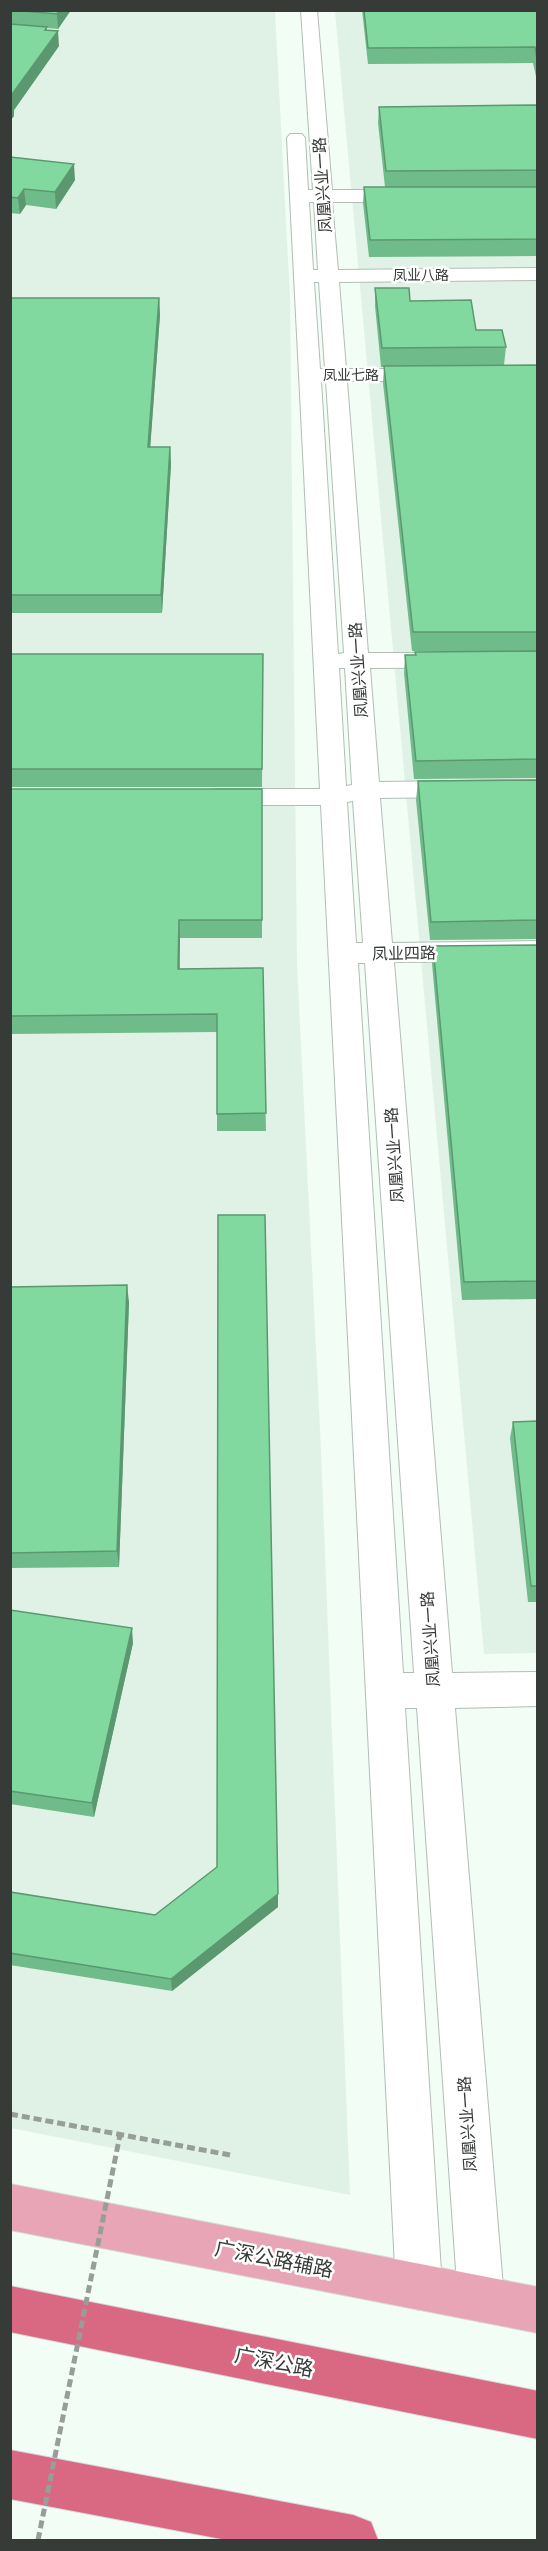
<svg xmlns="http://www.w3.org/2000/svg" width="548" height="2551" font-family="'PT Serif','Noto Sans SC',serif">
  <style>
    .built { fill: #e0f2e5 }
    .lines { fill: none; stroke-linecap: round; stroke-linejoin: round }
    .minor-casing { stroke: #b3bdb6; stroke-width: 2 }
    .major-casing { stroke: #d7d8d7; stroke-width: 2 }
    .highway-casing { stroke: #d7d8d7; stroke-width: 2 }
    .path { stroke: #979e99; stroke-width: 5; stroke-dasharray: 8 4; stroke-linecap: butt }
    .minor { fill: #fff; fill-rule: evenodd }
    .major { fill: #e8a5b5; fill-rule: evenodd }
    .highway { fill: #d96983; fill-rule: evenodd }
    .path-bridge { stroke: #979e99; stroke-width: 5; stroke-dasharray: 8 4; stroke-linecap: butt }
    .wall { fill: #70bb8a }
    .shaded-wall { fill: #5b9870 }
    .building { fill: #82d9a0; stroke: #5b9870; stroke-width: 1.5 }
    .labels { text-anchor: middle; stroke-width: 5; stroke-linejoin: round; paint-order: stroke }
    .far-street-label { font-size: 14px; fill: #373b38; stroke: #fff }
    .street-label { font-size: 16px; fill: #373b38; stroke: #fff }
    .near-street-label { font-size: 20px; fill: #373b38; stroke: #fff }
  </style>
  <rect width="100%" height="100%" fill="#f2fdf5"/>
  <!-- built -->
  <path class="built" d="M10 11H275L290 299 297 964 321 1450 350 2195 11 2128Z
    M335 11H537V1653L484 1654Z"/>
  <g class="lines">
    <defs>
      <path id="minor" d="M301 10H317L332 190H410L417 192 419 196 417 200 410 202H332L338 270 538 268V280L339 282 346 369H428L435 371 439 375 435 379 428 381H347L368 653H538V667L370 668 379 782 538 780V796L380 798 392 943 538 941V961L394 962 452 1673 538 1672V1706L455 1708 504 2299 497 2315 481 2322 465 2315 458 2299 417 1708H405L442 2287 435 2303 419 2310 403 2303 396 2287 321 805H216L207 803 203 797 207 791 216 789H320L287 138 290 134H302L305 138 308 190H313ZM309 202H314L318 270H313ZM314 282H319L325 369H320ZM321 381H326L344 653 338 654ZM339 668H345L352 785 346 786ZM353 801 363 943H356L347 802ZM358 963H365L414 1673H403Z"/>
      <path id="major" d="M10 2184 538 2287V2333L10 2230Z"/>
      <path id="highway" d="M10 2286 538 2391V2439L10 2332Z
        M10 2450 353 2515 371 2522 378 2540H227L10 2499Z"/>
    </defs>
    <!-- minor casing -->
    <use href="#minor" class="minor-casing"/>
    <!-- major casing -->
    <use href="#major" class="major-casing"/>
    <!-- highway casing -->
    <use href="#highway" class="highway-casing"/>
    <!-- path -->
    <path class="path" d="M10 2114 230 2155"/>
    <!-- minor -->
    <use href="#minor" class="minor"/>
    <!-- major -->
    <use href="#major" class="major"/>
    <!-- highway -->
    <use href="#highway" class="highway"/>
    <!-- path-bridge -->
    <path class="path-bridge" d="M38 2540 120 2135"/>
  </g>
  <!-- wall -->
  <path class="wall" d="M10 10H71L58 29 47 28V30L59 46 14 110V116L10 121Z
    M362 10H537V81L533 63 368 64Z
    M537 105V256L369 257 363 203 364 187H385L378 123 379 107Z
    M10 157 75 180 56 209 26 205 20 214 10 213Z
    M375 288 410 301 476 330 506 347 504 365H537V651H412L383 383 384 367H381L375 306Z
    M10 298H159L160 315 150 447H170L171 464 162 613H10Z
    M537 651V778L414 779 404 673 405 655Z
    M10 654H263L262 787H10Z
    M537 780V939L430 940 416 800 418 781Z
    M10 789H262V938H180V969L263 968 266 1131H217V1032L10 1034Z
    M537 945V1299L462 1300 432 964 433 946Z
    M10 1287 129 1302 119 1567 10 1568Z
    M537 1421V1602H528L510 1438 513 1422Z
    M10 1610 133 1643 94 1817 10 1804Z
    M10 1892 155 1915 278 1907 172 1991 10 1965Z"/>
  <!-- shaded-wall -->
  <path class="shaded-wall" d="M59 10H71L58 29 57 14Z
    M58 31 59 46 14 110V116L10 121V97Z
    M74 164 75 180 56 209 55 192Z
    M24 189 26 205 20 214 18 198Z
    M159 298 160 315 149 464 148 447Z
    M170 447 171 464 162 613 161 595Z
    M179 920 180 938 179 987 178 969Z
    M127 1285 129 1302 119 1567 117 1551Z
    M132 1628 133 1643 94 1817 92 1803Z
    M278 1894V1907L172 1991 171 1979Z"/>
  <!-- building -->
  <path class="building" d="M12 10H59L57 14Z
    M364 10H537V59L535 47 368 48Z
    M10 24 47 27 45 30 58 31 10 97Z
    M537 105V170L386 171 379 107Z
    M10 157 74 164 55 192 24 189 18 198 10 197Z
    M364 187H537V239L370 240Z
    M375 288H409L410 301 471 300 476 330H502L506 347 382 348Z
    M10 298H159L148 447H170L161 595H10Z
    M537 365V632H413L384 366Z
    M537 651V759L416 761 405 655H416L415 652Z
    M10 654H263L262 769H10Z
    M537 780V920L431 922 418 781Z
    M10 789H262V920H179L178 969 263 968 266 1113 217 1114V1014L10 1016Z
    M537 945V1281L464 1282 433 946Z
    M218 1215H265L278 1894 171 1979 10 1953V1892L155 1915 217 1867Z
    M127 1285 117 1551 10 1553V1287Z
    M537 1421V1586H531L513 1422Z
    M10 1610 132 1628 92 1803 10 1791Z"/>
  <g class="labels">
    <!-- far-street labels -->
    <g class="far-street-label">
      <text x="421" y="280">凤业八路</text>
      <text x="351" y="380">凤业七路</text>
    </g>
    <!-- street labels -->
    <g class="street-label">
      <text transform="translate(322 185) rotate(-94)" y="6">凤凰兴业一路</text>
      <text transform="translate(358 670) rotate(-94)" y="6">凤凰兴业一路</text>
      <text transform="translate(404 953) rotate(-1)" y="6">凤业四路</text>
      <text transform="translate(394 1155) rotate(-94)" y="6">凤凰兴业一路</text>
      <text transform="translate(430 1639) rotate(-94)" y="6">凤凰兴业一路</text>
      <text transform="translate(467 2124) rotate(-94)" y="6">凤凰兴业一路</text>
    </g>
    <!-- near-street labels -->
    <g class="near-street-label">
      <text transform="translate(274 2259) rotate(11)" y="7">广深公路辅路</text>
      <text transform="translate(274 2362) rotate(11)" y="7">广深公路</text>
    </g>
  </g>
  <!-- border -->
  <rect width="548" height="2551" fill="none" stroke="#373b38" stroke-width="24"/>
</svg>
